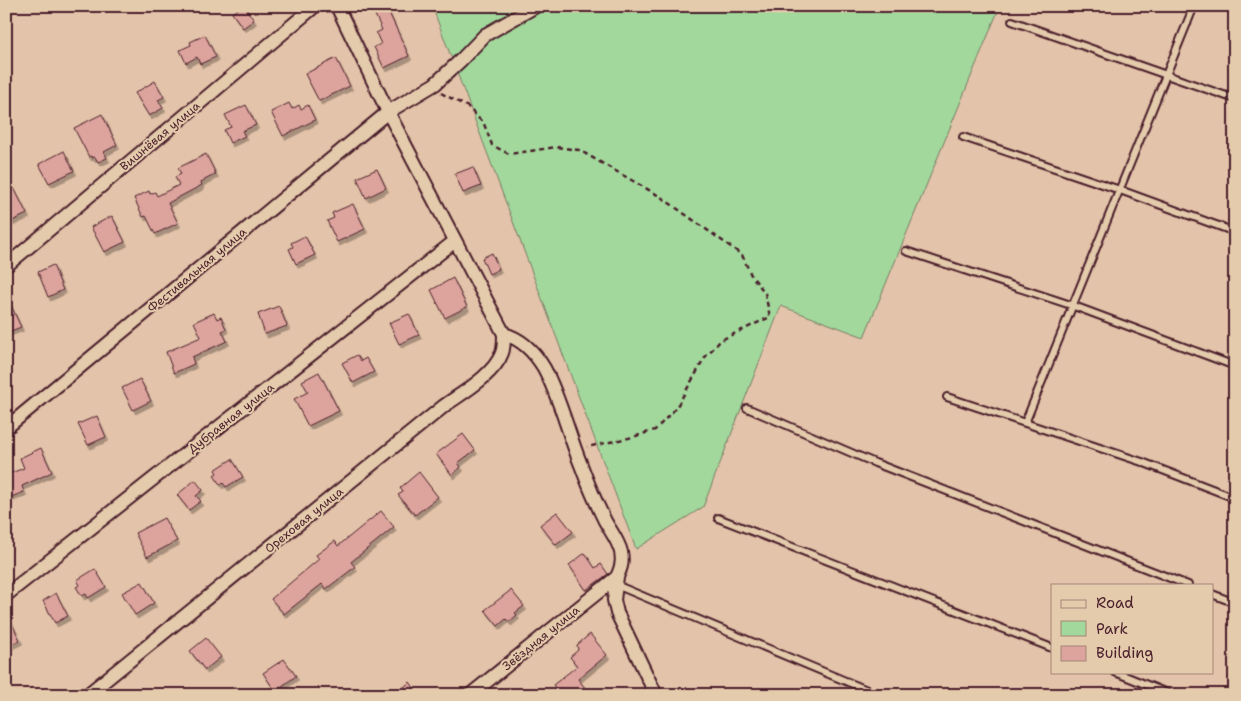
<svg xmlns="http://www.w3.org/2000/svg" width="1241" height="701" font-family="'Shantell Sans',sans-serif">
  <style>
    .green { fill: #a2d89c; stroke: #767c64 }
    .building { fill: #dda39d; stroke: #4a1f2b; filter: url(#shadow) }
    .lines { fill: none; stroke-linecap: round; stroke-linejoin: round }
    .lane-casing { stroke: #4a1f2b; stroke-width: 10 }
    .street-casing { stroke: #4a1f2b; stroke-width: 16 }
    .path { stroke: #4a1f2b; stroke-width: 2.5; stroke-dasharray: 5 4; stroke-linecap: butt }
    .lane { stroke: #e4cbac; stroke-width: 6 }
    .street { stroke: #e4cbac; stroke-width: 12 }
    .labels { text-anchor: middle; stroke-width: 4; stroke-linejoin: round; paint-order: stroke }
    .street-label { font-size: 12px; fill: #4a1f2b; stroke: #e4cbac }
  </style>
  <defs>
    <filter id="shadow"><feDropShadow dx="2.5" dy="4" stdDeviation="0" flood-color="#0004"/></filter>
  </defs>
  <rect width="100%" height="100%" fill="#e3c3a9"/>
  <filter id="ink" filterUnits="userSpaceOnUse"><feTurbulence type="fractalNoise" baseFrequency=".02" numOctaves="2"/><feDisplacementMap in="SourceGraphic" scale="10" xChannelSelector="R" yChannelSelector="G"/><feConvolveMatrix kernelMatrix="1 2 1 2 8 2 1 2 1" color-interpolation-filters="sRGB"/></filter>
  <g filter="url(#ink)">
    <!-- green -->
    <path class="green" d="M432 6H1000L864 337 781 306 703 507 636 549Z"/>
    <!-- building -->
    <path class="building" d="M242 6H244L254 20 243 28 232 13Z
      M371 6H386L409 56 384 68 374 47 381 44 376 33 382 30Z
      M205 35 216 57 200 64 197 57 186 63 180 50 191 45 190 42Z
      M336 58 350 86 319 101 305 74Z
      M155 81 164 97 158 100 163 108 149 116 135 93Z
      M289 103 292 109 299 105 301 109 308 105 315 120 283 136 271 112Z
      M246 105 256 125 242 131 245 136 230 143 224 130 231 127 225 115Z
      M102 114 117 145 104 152 107 158 98 162 95 157 92 158 91 156 89 157 74 128Z
      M64 151 74 171 49 183 39 164Z
      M206 154 216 174 201 182 202 185 168 203 178 223 155 234 146 216 143 217 134 198 149 191 150 194 155 192 157 196 179 185 175 177 181 174 178 168Z
      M473 167 481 186 463 193 455 174Z
      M377 169 386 188 366 198 357 178Z
      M14 188 27 214 6 224V191Z
      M353 204 365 229 337 242 327 221 334 218 332 213Z
      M112 216 125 242 104 252 91 227Z
      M305 236 315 255 296 264 289 249 293 247 291 243Z
      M492 253 499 269 489 274 482 258Z
      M53 265 63 290 48 297 38 272Z
      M453 278 467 307 445 318 431 290Z
      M6 295 21 327 6 333Z
      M279 306 287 326 265 334 258 314Z
      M214 313 217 319 221 317 226 329 222 331 227 341 192 357 194 364 174 373 166 352 201 337 194 322Z
      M409 314 419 335 399 344 389 323Z
      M357 355 361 361 366 358 374 372 353 383 342 363Z
      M319 372 339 411 308 426 294 399 308 392 302 381Z
      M140 379 151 401 133 410 122 388Z
      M97 416 106 437 88 445 78 424Z
      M463 434 475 450 458 463 461 467 452 475 436 454Z
      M41 448 52 472 22 486 24 492 6 499V475L24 468 20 458Z
      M232 459 243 477 226 487 223 483 220 485 214 475 217 473 215 470Z
      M419 472 438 497 415 515 398 495 403 492 400 488Z
      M195 480 203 490 196 496 201 501 189 510 177 495Z
      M381 511 394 527 351 562 355 567 326 589 322 584 284 614 271 599 319 559 316 555 335 541 338 546Z
      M557 512 573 532 556 545 540 525Z
      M164 518 177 541 147 557 135 533Z
      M585 553 595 568 601 564 608 574 586 590 569 565Z
      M95 569 106 587 88 598 86 594 82 596 76 587 80 585 77 580Z
      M142 582 154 603 135 615 122 593Z
      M511 590 524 606 515 613 517 615 509 622 506 619 498 626 485 610Z
      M56 593 68 616 55 623 43 601Z
      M6 612 20 640 6 647Z
      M590 634 607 655 578 679 586 689 578 695H561L553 685 577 666 570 657 578 650 577 645Z
      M206 638 221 657 205 670 190 651Z
      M284 659 296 676 275 691 263 673Z
      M410 682 419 695H394Z"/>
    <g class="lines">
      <defs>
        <path id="lane" d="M1012 21 1235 99
          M963 137 1120 190 1235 232
          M906 251 1074 306 1235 366
          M947 397 1025 423 1194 6
          M747 408 875 463 1188 585
          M1025 423 1142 462 1235 498
          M718 518 1052 648
          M616 585 879 695
          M1212 594 1235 603
          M1115 672 1172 695"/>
        <path id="street" d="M337 6 388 112 504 334C522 339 535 353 544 368 560 398 568 433 581 465 588 484 596 503 605 521 611 532 618 540 621 552 623 562 621 568 617 577L470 695
          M6 266 315 6
          M6 428 388 112 435 84 461 60 485 35 536 6
          M617 577 614 600 617 613 656 695
          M6 595 455 241
          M87 695 444 406C462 393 494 375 502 353 504 348 504 340 504 334"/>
      </defs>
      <!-- lane casing -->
      <use href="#lane" class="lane-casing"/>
      <!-- street casing -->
      <use href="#street" class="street-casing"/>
      <!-- path -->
      <path class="path" d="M441 93 468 107 484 124 492 145 509 154 557 147 579 150 661 197 742 255 751 275 765 293 770 317 721 340 706 356 676 408 655 430 633 437 587 447"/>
      <!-- lane -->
      <use href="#lane" class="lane"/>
      <!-- street -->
      <use href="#street" class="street"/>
    </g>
  </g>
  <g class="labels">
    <!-- street labels -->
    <g class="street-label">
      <text transform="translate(160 136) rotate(-40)" y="4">Вишнёвая улица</text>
      <text transform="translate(197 270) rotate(-40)" y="4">Фестивальная улица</text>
      <text transform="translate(231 418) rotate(-38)" y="4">Дубравная улица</text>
      <text transform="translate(304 520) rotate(-39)" y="4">Ореховая улица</text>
      <text transform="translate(541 638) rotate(-39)" y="4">Звёздная улица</text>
    </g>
  </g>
  <!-- margin -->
  <rect width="1241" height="701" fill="none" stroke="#e4cbac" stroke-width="25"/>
  <rect x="12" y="12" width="1216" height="676" fill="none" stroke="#4a1f2b" stroke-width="2" filter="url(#ink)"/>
  <!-- legend -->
  <rect x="1051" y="584" width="162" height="90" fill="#e4cbac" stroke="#a68678"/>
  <rect x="1061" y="600" width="25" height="8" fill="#e4cbac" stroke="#a68678"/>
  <text x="1096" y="608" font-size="15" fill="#4a1f2b">Road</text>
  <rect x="1061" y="621" width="25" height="15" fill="#a2d89c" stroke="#a68678"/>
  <text x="1096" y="634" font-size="15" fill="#4a1f2b">Park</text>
  <rect x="1061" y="646" width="25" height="15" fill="#dda39d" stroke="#a68678"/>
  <text x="1096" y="658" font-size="15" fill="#4a1f2b">Building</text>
</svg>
